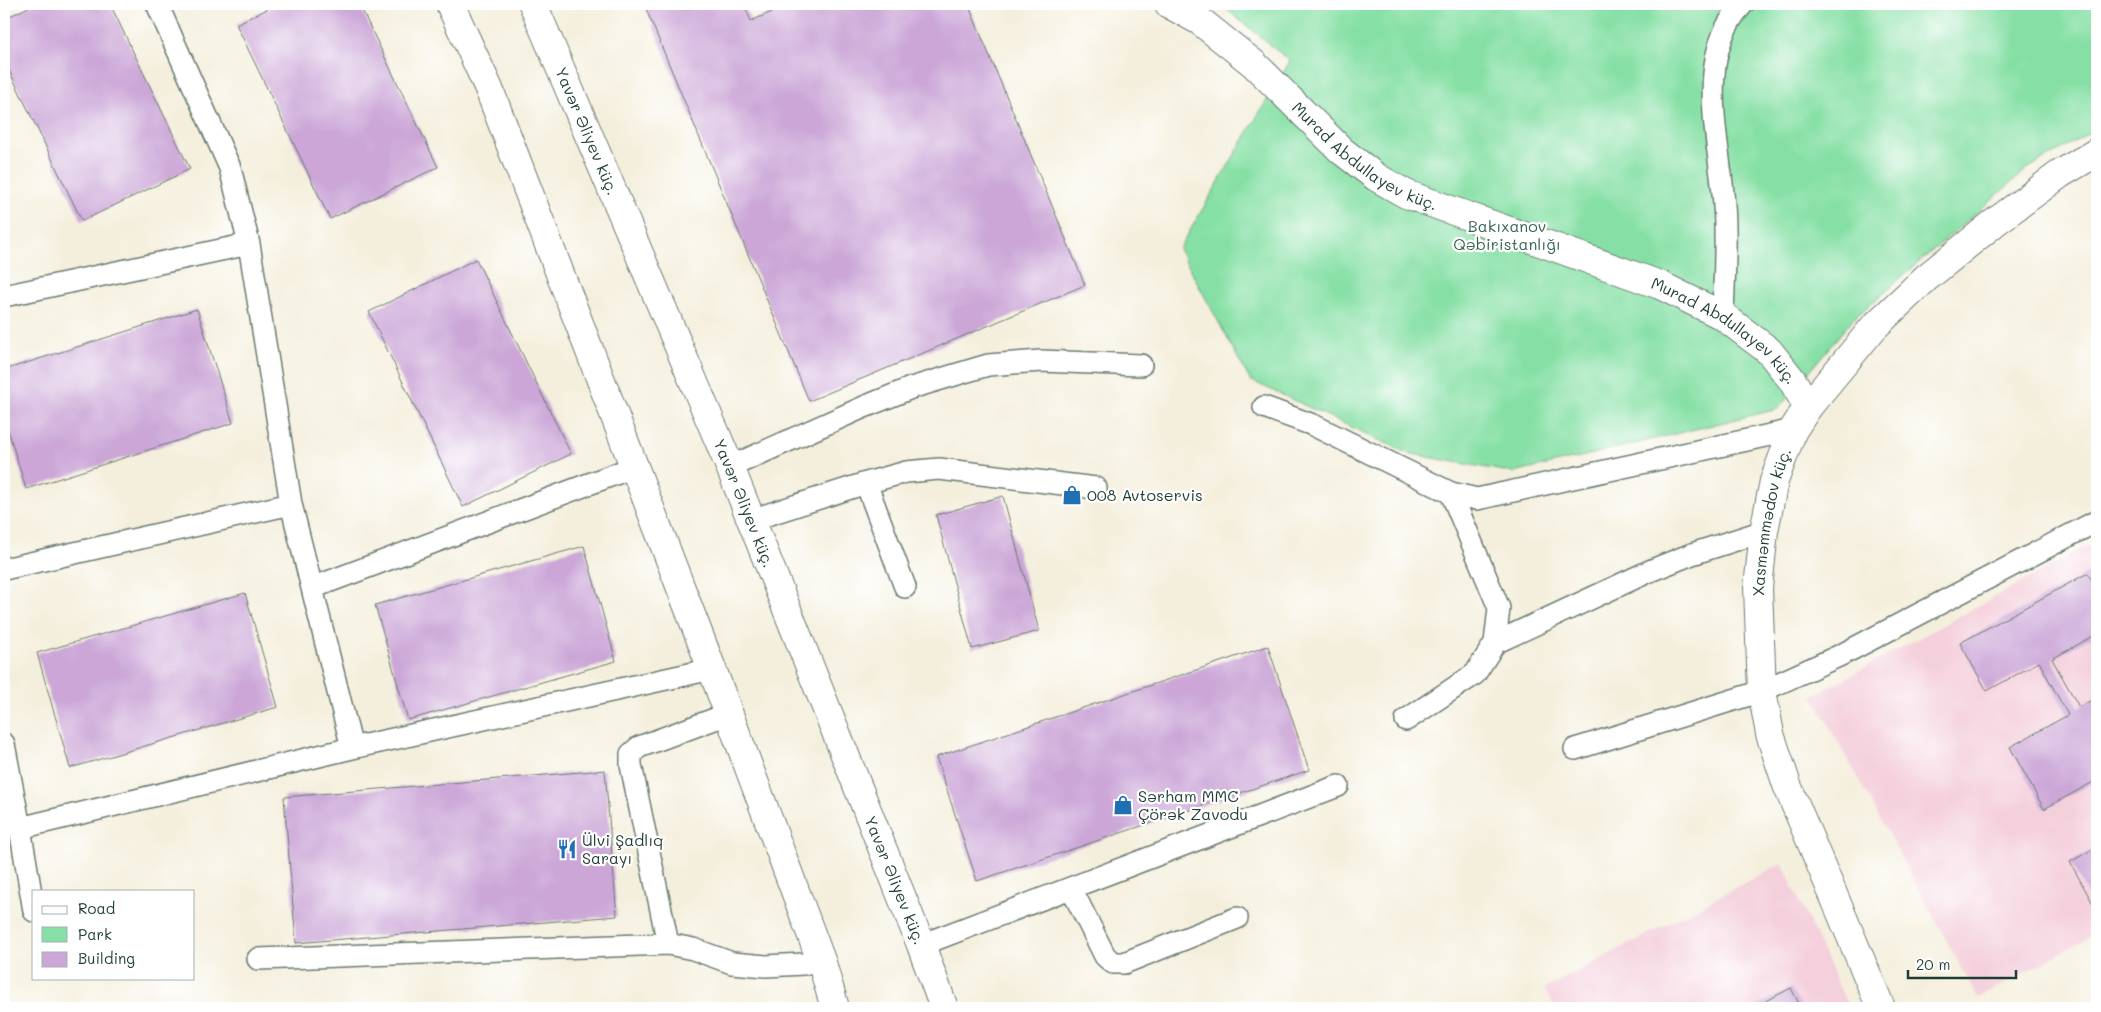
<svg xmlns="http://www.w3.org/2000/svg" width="2101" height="1012" font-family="Mali,sans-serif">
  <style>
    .built { fill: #f4cfdc }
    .green { fill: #86e0a5; stroke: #528e6c }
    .building { fill: #cba6d7 }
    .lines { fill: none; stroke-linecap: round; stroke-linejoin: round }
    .lane-casing { stroke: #6a7b6f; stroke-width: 24 }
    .street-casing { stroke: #6a7b6f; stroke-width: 30 }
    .secondary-casing { stroke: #6a7b6f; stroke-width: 30 }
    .lane { stroke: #fff; stroke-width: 21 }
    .street { stroke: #fff; stroke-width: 28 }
    .secondary { stroke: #fff; stroke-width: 28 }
    .labels { text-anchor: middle; stroke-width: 4.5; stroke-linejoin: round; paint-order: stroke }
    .street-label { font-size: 16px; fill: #1f3d34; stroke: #fff }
    .park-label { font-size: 16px; fill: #396650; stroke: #fff }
    .poi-label { font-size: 16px; fill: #1f3d34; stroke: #fff; text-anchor: start }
  </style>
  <rect width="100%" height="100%" fill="#fff"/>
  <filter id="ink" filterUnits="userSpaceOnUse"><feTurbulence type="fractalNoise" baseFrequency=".02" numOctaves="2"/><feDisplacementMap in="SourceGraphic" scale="10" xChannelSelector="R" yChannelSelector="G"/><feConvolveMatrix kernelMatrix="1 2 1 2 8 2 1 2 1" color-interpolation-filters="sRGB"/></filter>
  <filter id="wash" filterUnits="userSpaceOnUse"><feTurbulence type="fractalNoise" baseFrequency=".0096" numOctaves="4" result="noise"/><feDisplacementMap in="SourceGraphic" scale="20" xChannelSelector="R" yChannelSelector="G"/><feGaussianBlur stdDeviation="1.12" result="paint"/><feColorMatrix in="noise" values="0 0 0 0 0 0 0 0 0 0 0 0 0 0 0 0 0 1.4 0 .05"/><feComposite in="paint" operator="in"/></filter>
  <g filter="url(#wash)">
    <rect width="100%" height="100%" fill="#f4efdd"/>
    <!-- built -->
    <path class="built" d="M2097 541V933L1978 998 1813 696Z
      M1782 863 1849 1008H1556L1544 989Z"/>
    <!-- green -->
    <path class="green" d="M1220 4H2097V129L2027 169 1852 320 1778 409 1514 473 1407 453 1250 380 1179 249 1290 61Z"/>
    <g id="blocks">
      <!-- building -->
      <path class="building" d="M35 4H110L190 169 82 221 4 60V19Z
        M278 4H359L438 167 330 219 236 24Z
        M644 4H744L751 21 791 4H968L1085 285 809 401Z
        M476 259 571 454 463 507 369 312Z
        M197 309 233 423 26 489 4 417V370Z
        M1003 496 1039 631 972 649 936 515Z
        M584 546 616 661 408 720 375 605Z
        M2088 573 2097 590V634L2052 659 2079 707 2097 697V780L2044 809 2010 747 2068 715 2039 662 1987 691 1960 643Z
        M245 593 278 707 70 768 37 653Z
        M1268 646 1309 770 977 881 936 757Z
        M605 770 617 916 296 943 284 797Z
        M2097 847V911L2070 862Z
        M1791 988 1801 1008H1753Z"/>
    </g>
  </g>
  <g filter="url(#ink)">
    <use href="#blocks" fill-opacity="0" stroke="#6a7b6f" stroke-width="1"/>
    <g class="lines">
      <defs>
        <path id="lane" d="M157 4 230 168 249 244 291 504 352 748
          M4 296 249 244
          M1723 316C1724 280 1727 242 1724 205 1720 141 1693 56 1743 4
          M1264 407 1313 425 1451 493 1477 499 1793 430
          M730 467 864 407 911 388 988 365 1041 361 1141 365
          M866 483 905 587
          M751 520 866 483 906 472 939 469 1096 488
          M4 569 291 504
          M312 588 634 467
          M1495 643 1652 570 1692 554 1764 531
          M1406 720 1475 674 1495 643 1499 608 1451 493
          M4 744 20 828 352 748 712 669
          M1575 749 1762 691 1843 654 2097 521
          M20 828 34 911
          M1071 888 1105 956 1113 963H1124L1237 918
          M668 944 631 765V754L639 747 728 714
          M921 945 1338 786
          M258 959 668 944 693 949 732 963 766 966 822 963"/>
        <g id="street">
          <path id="s1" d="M1169 4 1200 21 1254 64 1342 151 1376 177 1406 194 1660 285 1723 316 1769 351 1792 380 1808 407"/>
          <path id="s2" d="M1881 1008 1787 785 1770 734 1762 691 1758 588 1764 531 1774 481 1793 430 1808 407 1874 327 1926 278 1994 223 2060 174 2097 152"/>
        </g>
        <g id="secondary">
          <path d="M450 4 489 89 712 669 822 963 835 1008"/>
          <path id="s3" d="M533 4 730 467 921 945 944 1008"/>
        </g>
      </defs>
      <!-- lane casing -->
      <use href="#lane" class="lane-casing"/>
      <!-- street casing -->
      <use href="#street" class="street-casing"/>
      <!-- secondary casing -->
      <use href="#secondary" class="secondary-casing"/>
      <!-- lane -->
      <use href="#lane" class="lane"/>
      <!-- street -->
      <use href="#street" class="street"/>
      <!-- secondary -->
      <use href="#secondary" class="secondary"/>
    </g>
  </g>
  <!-- icons -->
  <defs>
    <symbol id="shop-bare" viewBox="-9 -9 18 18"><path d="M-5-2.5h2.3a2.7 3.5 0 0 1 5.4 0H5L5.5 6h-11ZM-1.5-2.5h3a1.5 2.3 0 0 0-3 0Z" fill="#1f6fb2" stroke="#fff" stroke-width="2.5" paint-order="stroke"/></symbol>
    <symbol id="restaurant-bare" viewBox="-9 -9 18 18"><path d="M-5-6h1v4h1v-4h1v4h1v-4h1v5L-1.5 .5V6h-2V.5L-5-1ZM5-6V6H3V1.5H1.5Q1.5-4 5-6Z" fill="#1f6fb2" stroke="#fff" stroke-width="2.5" paint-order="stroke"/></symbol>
  </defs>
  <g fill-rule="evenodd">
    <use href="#shop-bare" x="1058" y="481" width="28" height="28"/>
    <use href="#shop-bare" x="1109" y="791" width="28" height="28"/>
    <use href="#restaurant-bare" x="553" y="835" width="28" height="28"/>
  </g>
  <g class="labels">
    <!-- street labels -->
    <g class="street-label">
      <text dy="6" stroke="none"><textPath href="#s3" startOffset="138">Yavər Əliyev küç.</textPath></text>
      <text dy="6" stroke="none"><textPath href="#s1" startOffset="250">Murad Abdullayev küç.</textPath></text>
      <text dy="6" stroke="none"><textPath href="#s1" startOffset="655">Murad Abdullayev küç.</textPath></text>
      <text dy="6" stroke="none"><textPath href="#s3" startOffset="542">Yavər Əliyev küç.</textPath></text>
      <text dy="6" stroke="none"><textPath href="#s2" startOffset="510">Xasməmmədov küç.</textPath></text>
      <text dy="6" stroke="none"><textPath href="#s3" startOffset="948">Yavər Əliyev küç.</textPath></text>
    </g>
    <!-- park labels -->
    <g class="park-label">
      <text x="1507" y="232">Bakıxanov<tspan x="1507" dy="18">Qəbiristanlığı</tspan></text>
    </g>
    <!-- poi labels -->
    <g class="poi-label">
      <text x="1087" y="501">008 Avtoservis</text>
      <text x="1138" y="802">Sərham MMC<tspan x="1138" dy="18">Çörək Zavodu</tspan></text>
      <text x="582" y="846">Ülvi Şadlıq<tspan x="582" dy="18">Sarayı</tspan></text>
    </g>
  </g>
  <!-- margin -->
  <rect width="2101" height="1012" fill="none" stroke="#fff" stroke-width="20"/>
  <!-- legend -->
  <rect x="32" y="890" width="162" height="90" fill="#ffffff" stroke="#a5b1ae"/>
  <rect x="42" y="906" width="25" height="8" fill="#ffffff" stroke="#a5b1ae"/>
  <text x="78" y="914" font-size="15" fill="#1f3d34">Road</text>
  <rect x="42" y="927" width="25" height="15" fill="#86e0a5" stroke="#a5b1ae"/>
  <text x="78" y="940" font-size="15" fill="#1f3d34">Park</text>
  <rect x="42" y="952" width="25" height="15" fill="#cba6d7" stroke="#a5b1ae"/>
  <text x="78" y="964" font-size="15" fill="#1f3d34">Building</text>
  <!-- scale -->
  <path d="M1908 970v8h108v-8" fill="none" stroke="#1f3d34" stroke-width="2.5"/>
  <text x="1916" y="970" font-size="15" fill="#1f3d34" stroke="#ffffff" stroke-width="4" paint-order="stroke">20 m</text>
</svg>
